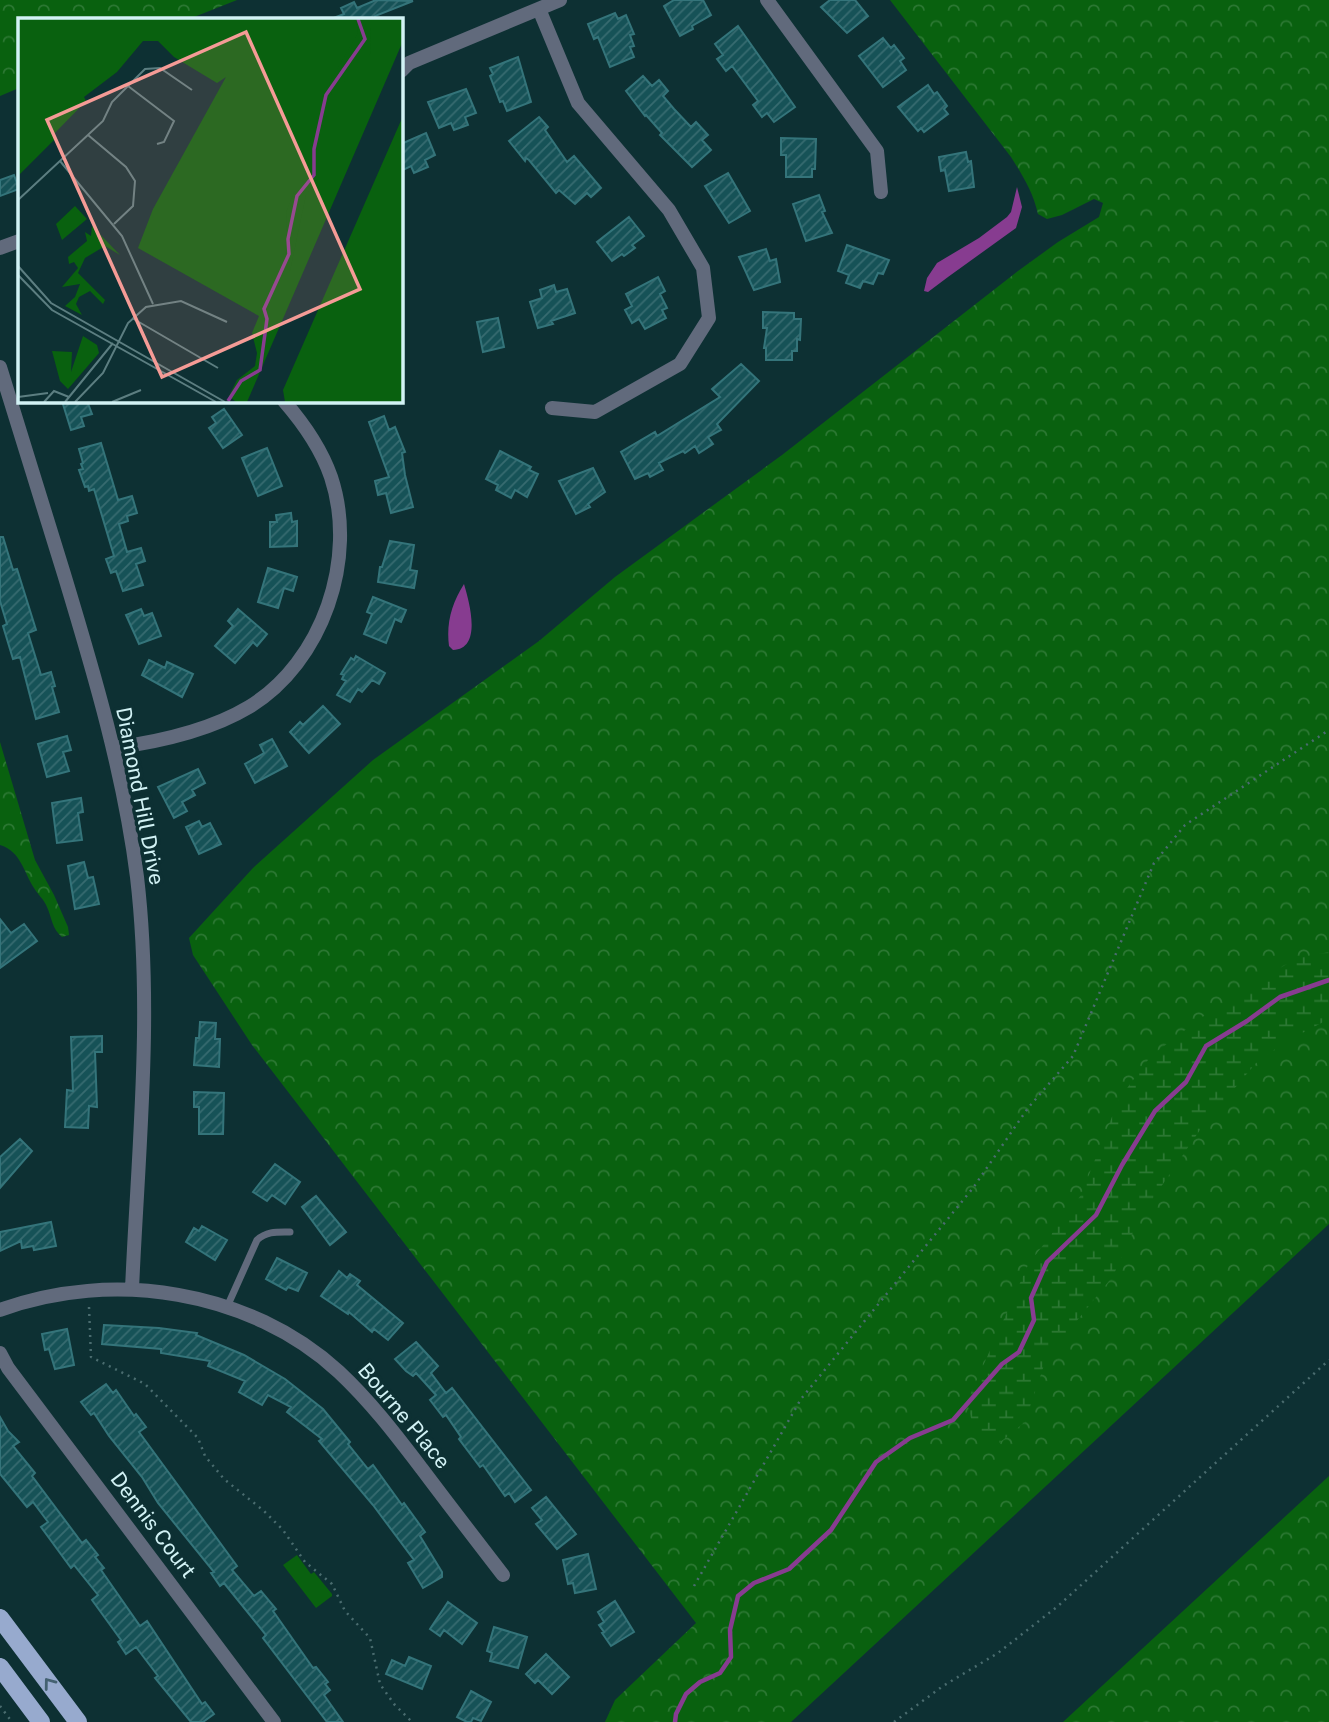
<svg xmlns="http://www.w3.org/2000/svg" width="1329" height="1722" font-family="'Public Sans',sans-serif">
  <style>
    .forest { fill: url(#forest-crowns) }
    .wetland { fill: url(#wetland-marsh) }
    .green { fill: #09610f }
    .water { fill: #873c90 }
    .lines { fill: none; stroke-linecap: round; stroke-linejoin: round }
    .stream { stroke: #873c90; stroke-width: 4.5 }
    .building { fill: url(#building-hatch); stroke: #34747a; stroke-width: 2 }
    .path { stroke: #4a6c6f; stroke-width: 2.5; stroke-dasharray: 2 5; stroke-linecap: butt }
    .lane { stroke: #616a7c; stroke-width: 7 }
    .street { stroke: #616a7c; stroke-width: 14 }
    .primary { stroke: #97aace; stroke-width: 18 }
    .oneway { stroke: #446171 }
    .labels { text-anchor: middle; stroke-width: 7; stroke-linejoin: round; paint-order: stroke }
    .street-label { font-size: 21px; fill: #d2f2f5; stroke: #0d3033 }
    .inset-river { fill: none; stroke: #873c90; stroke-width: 3.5 }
    .inset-road { fill: none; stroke: #5c7e81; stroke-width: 2 }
    .view { fill: #f59b96; fill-opacity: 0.15; stroke: #f59b96; stroke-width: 3.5 }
    .inset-edge { fill: none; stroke: #d2f2f5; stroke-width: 3.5 }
  </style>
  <defs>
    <pattern id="forest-crowns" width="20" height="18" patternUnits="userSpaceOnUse" patternTransform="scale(1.75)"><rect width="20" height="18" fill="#09610f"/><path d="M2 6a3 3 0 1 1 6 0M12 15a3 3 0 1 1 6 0" fill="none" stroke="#2c7833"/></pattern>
    <pattern id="wetland-marsh" width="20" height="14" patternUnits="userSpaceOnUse" patternTransform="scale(1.75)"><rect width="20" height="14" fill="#09610f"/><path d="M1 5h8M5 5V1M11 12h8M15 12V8" fill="none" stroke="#2c7833"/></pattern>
    <pattern id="building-hatch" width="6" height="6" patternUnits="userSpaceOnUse" patternTransform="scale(1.75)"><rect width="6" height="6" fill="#165257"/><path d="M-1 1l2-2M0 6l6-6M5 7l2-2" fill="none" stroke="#376b70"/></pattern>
  </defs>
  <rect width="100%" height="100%" fill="#0d3033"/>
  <!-- forest -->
  <path class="forest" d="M0 0H237L189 19H19V88L0 96Z
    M890 0H1329V1224L791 1722H605L615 1700 696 1623 252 1045 193 955 189 938 253 868 373 760 539 641 615 577 782 455 1018 271 1058 242 1099 217 1103 203 1094 199 1062 215 1047 219 1038 214C1033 192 1023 176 1011 157Z
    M0 742 35 860 54 895 68 927 69 935 62 937C52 929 52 918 47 907 44 899 38 895 34 888 24 873 21 851 0 845Z
    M1329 1476V1722H1063Z"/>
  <!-- wetland -->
  <path class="wetland" d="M1329 952V1019L1285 1042 1256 1063 1202 1127 1139 1219 1113 1276 1046 1359 1025 1422 998 1444 983 1446 972 1422 967 1402 1028 1265 1081 1195 1119 1099 1151 1056 1201 1018 1253 983 1298 958Z"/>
  <!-- green -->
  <path class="green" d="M297 1555 311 1574 314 1572 332 1594V1596L316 1608 283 1565Z"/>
  <!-- water -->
  <path class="water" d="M1017 187 1022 207 1016 228 948 277 928 292 924 291 927 278 937 263 979 238 1007 217 1011 212Z
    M464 584C469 601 483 649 453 650L449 646C446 623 452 603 464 584Z"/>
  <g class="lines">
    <!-- stream -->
    <path class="stream" d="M675 1722 676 1714 686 1694 700 1682 720 1673 731 1657 730 1630 738 1596 754 1583 789 1569 831 1530 876 1462 910 1438 953 1420 1002 1364 1019 1352 1034 1320 1031 1298 1047 1262 1096 1215 1122 1165 1155 1111 1186 1082 1206 1046 1247 1021 1280 997 1329 980"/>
  </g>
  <!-- building -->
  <path class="building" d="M376 0 413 1 375 16 376 19H331L344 14 341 8 354 2 357 8Z
    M674 0H703L711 15 692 26 693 29 680 36 664 6Z
    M830 0H855L868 16 847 33 821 7Z
    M615 13 618 19 626 15 634 34 630 35 634 46 630 47 634 57 610 67 598 37 594 39 588 24Z
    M738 26 795 107 774 122 767 113 762 117 753 105 758 101 732 66 726 71 717 59 723 55 715 44Z
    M883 38 891 48 894 45 904 58 900 61 906 70 883 87 859 56Z
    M518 57 531 102 507 111 503 101 500 102 490 76 493 74 490 68Z
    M643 76 652 86 659 80 668 91 663 96 674 109 691 127 696 122 708 135 702 140 711 150 692 167 660 135 662 133 646 115 645 116 626 91Z
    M928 85 934 94 937 92 947 106 944 109 948 114 924 132 921 128 918 131 898 107Z
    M466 89 476 113 465 117 468 125 454 130 451 123 439 128 428 102Z
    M539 117 548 127 545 130 567 162 574 156 601 188 591 197 587 193 575 204 559 190 556 193 529 160 526 158 525 161 509 141Z
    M426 133 435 155 425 160 428 167 414 173 411 166 401 171V144Z
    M781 138 816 139 815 169H812V177H786V155H781Z
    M966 152 968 162 971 161 974 187 949 191 945 170 941 171 939 157Z
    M728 173 750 211 729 223 705 186Z
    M14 175 19 189 0 196V180Z
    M819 195 825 211 822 212 832 233 806 241 793 204Z
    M629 217 644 236 632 245 635 248 624 256 622 254 612 261 597 242Z
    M847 245 889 260 883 274 878 273 873 284 863 281 860 288 846 283 849 275 838 271Z
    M766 249 770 261 776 259 780 282 754 290 739 257Z
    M658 277 665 291 660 294 667 308 662 310 666 318 645 329 639 319 632 323 625 310 632 306 626 294Z
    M554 285 556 292 567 289 575 313 551 321 553 324 538 328 530 302 542 298 540 290Z
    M763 312 794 313V319H801L800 340 797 339V351H792V360H766V348H764L767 328H763Z
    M498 318 504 347 483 352 477 322Z
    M741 364 759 381 717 424 721 430 708 437 713 444 699 453 695 446 685 453 683 451 659 463 663 470 650 477 648 473 635 479 621 452 655 432 657 436 720 397 712 389Z
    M62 401H87L92 414 81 417 84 426 71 430Z
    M224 409 242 435 223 448 209 428 216 423 212 417Z
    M384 416 389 430 395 427 405 452 402 453 405 475 413 507 391 513 386 493 378 495 375 481 389 477 369 422Z
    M101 443 118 500 132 496 137 513 127 516 128 521 119 524 127 552 141 548 145 561 136 564 143 585 123 591 116 571 111 573 106 559 114 556 94 489 89 491 88 486 85 487 79 470 83 469 81 464 83 463 79 449Z
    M267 448 282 486 258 496 242 458Z
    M500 451 531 467 529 470 538 474 527 497 515 490 511 498 496 490 498 485 486 479Z
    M593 468 605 492 588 504 590 507 576 514 559 481Z
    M291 513 292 522 297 521V546L270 547V522H277L276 515Z
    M0 537H3L13 570 17 569 32 617 36 630 28 633 41 675 51 672 55 686 52 687 59 712 36 719 20 657 13 659 3 626 7 624 0 601Z
    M390 541 414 545 410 570 417 571 414 588 378 582 380 567H382Z
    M268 568 297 577 293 591 284 588 278 608 258 602Z
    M373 597 406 610 401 622 395 619 386 643 364 634 372 614 367 612Z
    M141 609 144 616 152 613 161 636 139 644 126 615Z
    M238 609 267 634 257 646 253 642 235 663 215 646 233 626 228 621Z
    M356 656 385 673 379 684 372 680 362 692 358 689 350 702 337 695 346 681 342 679 344 675 341 674 351 658 354 660Z
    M149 660 165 668 167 662 193 674 182 697 142 675Z
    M323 706 340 724 309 753 290 732 300 722 303 725Z
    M67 736 71 750 63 752 69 771 47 777 38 744Z
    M272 739 287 766 255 783 245 764 264 753 260 745Z
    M198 769 205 783 192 790 195 795 182 802 187 811 174 818 158 787Z
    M81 798 83 812 78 813 82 840 57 843 52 803Z
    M199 821 202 827 210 823 221 844 199 854 186 827Z
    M84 862 88 878 93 877 99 904 75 909 68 866Z
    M0 919 11 933 24 924 37 941 0 968Z
    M200 1022 216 1023 215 1039H220L219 1067 194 1065 196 1038H199Z
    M102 1036V1052H95L97 1107 89 1106 88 1128 65 1127 67 1090 73 1091 71 1037Z
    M194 1092 224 1093 223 1134H199V1107H194Z
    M20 1139 32 1151 0 1188V1157Z
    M275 1164 300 1182 285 1204 272 1195 267 1201 253 1192Z
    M316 1196 346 1232 330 1245 302 1207Z
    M51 1222 56 1246 34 1250 33 1246 22 1248 21 1241 0 1251V1232Z
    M202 1226 227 1240 215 1260 186 1242 194 1228 199 1231Z
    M277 1258 307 1273 298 1291 288 1287 286 1290 266 1279Z
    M339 1271 347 1278 350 1274 360 1281 357 1285 403 1323 388 1340 374 1329 372 1332 349 1312 348 1314 321 1296Z
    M104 1325 159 1328 197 1333 196 1335 244 1355 285 1379 323 1409 350 1442 348 1444 368 1469 373 1465 402 1505 404 1503 425 1532 420 1536 442 1572V1577L423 1588 408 1563 414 1560 373 1505 319 1441 322 1439 287 1412 291 1407 268 1395 262 1405 239 1392 245 1381 208 1366 210 1361 161 1353V1349L102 1344Z
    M67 1329 74 1365 55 1369 49 1349 45 1350 42 1334Z
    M416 1342 438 1366 431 1373 446 1393 452 1388 531 1490 515 1502 509 1493 505 1496 483 1465 480 1467 459 1439 461 1437 446 1415 443 1417 430 1400 436 1395 416 1373 413 1376 406 1371 395 1359Z
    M106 1384 113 1393 116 1390 134 1416 136 1414 146 1427 139 1432 237 1566 232 1570 254 1596 261 1591 276 1609 273 1611 313 1668 316 1667 328 1682 325 1684 330 1690 324 1695 343 1722H327L263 1638 266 1635 224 1583 220 1586 211 1573 214 1572 158 1503 142 1477 109 1436 94 1413 91 1415 81 1402Z
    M0 1417 8 1431 19 1442 13 1446 35 1473 32 1476 82 1543 86 1540 98 1555 95 1557 104 1568 101 1570 140 1626 147 1621 202 1704 205 1702 214 1714 203 1722H191L155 1678 158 1676 136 1647 126 1654 118 1642 121 1640 92 1600 98 1595 74 1565 71 1568 41 1527 48 1522 33 1502 27 1507 0 1474Z
    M546 1497 576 1534 557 1549 536 1524 542 1520 532 1508Z
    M588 1554 596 1589 575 1593 573 1583 568 1584 563 1560Z
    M615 1601 634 1632 611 1646 602 1633 604 1632 599 1625 604 1622 598 1612Z
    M448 1602 477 1623 462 1644 444 1630 440 1636 430 1629Z
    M494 1627 527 1637 518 1668 490 1661 492 1653 487 1651Z
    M546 1654 569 1677 552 1694 538 1680 535 1683 526 1674Z
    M409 1657 431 1666 422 1689 386 1674 392 1660 405 1666Z
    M471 1691 491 1702 481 1721 473 1718 471 1722H467L457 1717Z"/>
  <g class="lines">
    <!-- path -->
    <path class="path" d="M89 1307 91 1357 145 1384 198 1438 205 1456 224 1479 264 1511 283 1530 305 1562 332 1584 345 1611 370 1638 380 1684 394 1704 412 1722
      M694 1586 801 1399 973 1188 1028 1108 1073 1056 1154 863 1185 825 1329 730
      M0 1706 12 1722
      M894 1722 943 1686 998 1653 1058 1606 1329 1360"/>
    <!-- lane -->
    <path class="lane" d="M227 1307 257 1240C267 1231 277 1232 290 1232"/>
    <!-- street -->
    <path class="street" d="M767 0 877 151 881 192
      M539 9 578 103 669 210 703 268 709 318 680 364 595 412 552 408
      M401 71 409 63 560 0
      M0 248 19 241
      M0 367C21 436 43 505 64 574 94 673 124 774 137 877 153 1013 138 1152 132 1289
      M113 748C158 742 209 731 249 707 323 662 358 558 331 477 321 448 304 424 284 401
      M0 1310C112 1269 250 1290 339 1372 371 1402 396 1435 422 1469 449 1505 476 1540 503 1575
      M0 1353 8 1368 274 1722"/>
    <!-- primary -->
    <path class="primary" d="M0 1618 78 1722
      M0 1667 41 1722"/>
  </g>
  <!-- one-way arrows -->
  <defs><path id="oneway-chevron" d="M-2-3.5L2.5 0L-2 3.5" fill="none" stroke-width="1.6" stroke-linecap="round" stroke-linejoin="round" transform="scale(1.75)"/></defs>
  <use class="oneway" href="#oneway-chevron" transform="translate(49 1683) rotate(-127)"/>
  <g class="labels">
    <!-- street labels -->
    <g class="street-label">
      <text transform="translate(140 796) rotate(79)" y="7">Diamond Hill Drive</text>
      <text transform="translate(404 1416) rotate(50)" y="7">Bourne Place</text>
      <text transform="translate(153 1525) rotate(53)" y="7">Dennis Court</text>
    </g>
  </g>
  <!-- overview -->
  <g transform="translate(18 18)">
    <rect width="385" height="385" fill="#0d3033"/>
    <path d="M0 1H385V23L229 384H218L211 378 219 362 237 348 239 335 234 315 241 298 120 230 135 191 208 59 199 65 156 39 140 23H125L99 54 66 79 68 83 35 117 38 120 0 158ZM385 98V384H267L265 372ZM57 188 69 201 44 222 38 206ZM74 208 102 237 87 228 67 240 60 255 87 282 85 286 72 273 61 279 58 286 64 297 47 288 57 279 62 266 44 269 60 250 56 244 51 246 50 239 69 223 67 214 73 218ZM65 318 79 327 81 335 50 371 42 363 34 333 54 334 53 354Z" fill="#09610f"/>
    <path d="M338 1H363L353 10 352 36 314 77 311 65 340 15ZM294 154 301 159 288 177 272 253 267 247 269 192 276 174Z" fill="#09610f"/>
    <path class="inset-river" d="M210 383 223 363 242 352 249 301 246 291 271 236 270 221 279 178 296 157V131L308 77 347 21 340 1"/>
    <path class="inset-road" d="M110 68 156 103 146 124 139 126M70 117 108 149 117 163 115 188 96 206M42 143 104 218 135 286M0 182 85 103 94 84 127 51 142 50 174 72M0 248 33 285 207 384M0 257 34 292 198 384M114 300 200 350M0 379 30 375M26 384 36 373 51 379M47 384 95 325M57 384 85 355 110 305 128 289 163 283 209 304M94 384 123 372"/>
    <path class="view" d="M228 14 342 271 144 359 29 102Z"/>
    <rect width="385" height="385" class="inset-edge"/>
  </g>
</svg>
